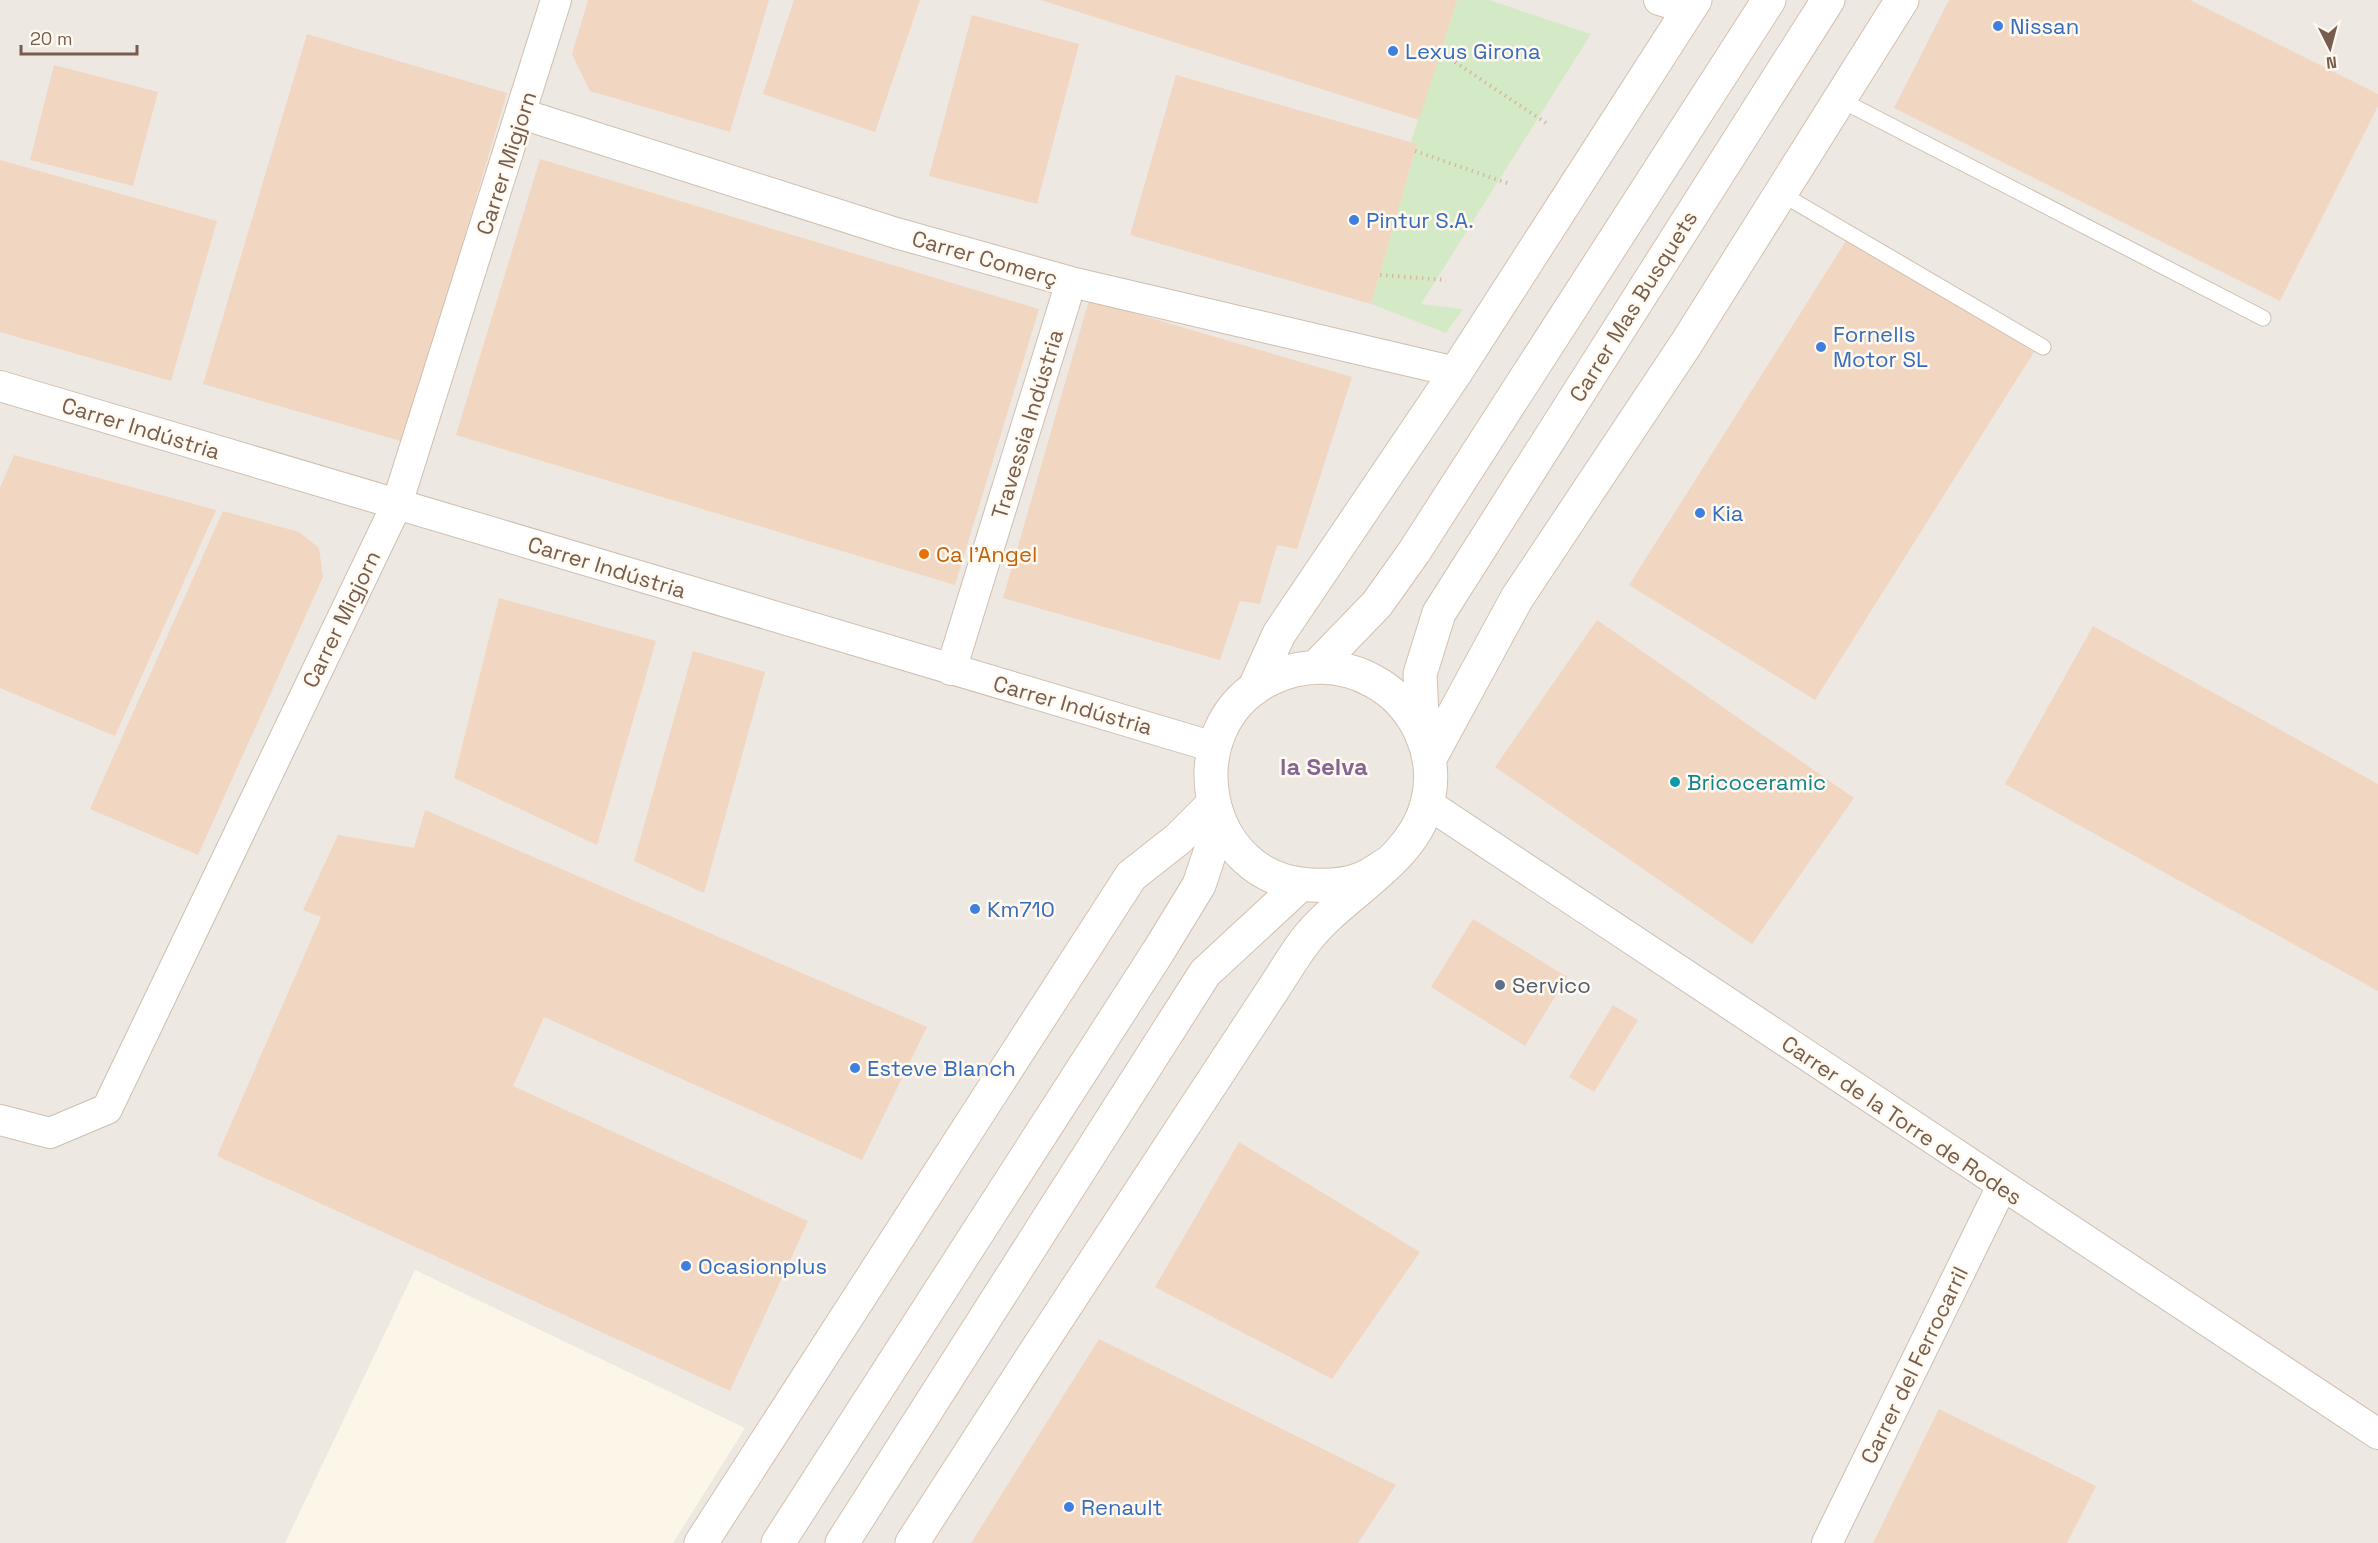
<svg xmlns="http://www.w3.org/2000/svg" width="2378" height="1543" font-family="'Space Grotesk',sans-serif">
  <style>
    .industrial { fill: #eee8e2 }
    .green { fill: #d4eac7 }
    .building { fill: #f1d6c1 }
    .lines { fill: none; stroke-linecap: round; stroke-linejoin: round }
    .service-casing { stroke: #cfbeaf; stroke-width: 17 }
    .minor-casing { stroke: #cfbeaf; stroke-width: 32 }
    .secondary-casing { stroke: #d4c0af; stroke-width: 35 }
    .path { stroke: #d7b9a4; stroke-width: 4; stroke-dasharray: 1.5 4.5; stroke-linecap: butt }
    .service { stroke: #fff; stroke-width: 15 }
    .minor { stroke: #fff; stroke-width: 30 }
    .secondary { stroke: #fff; stroke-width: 33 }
    .shop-dot { fill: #3f7fe0; stroke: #fff9f0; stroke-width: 2 }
    .food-dot { fill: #e8710a; stroke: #fff9f0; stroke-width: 2 }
    .culture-dot { fill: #0f9aa8; stroke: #fff9f0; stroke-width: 2 }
    .service-dot { fill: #5c6f8a; stroke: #fff9f0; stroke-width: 2 }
    .labels { text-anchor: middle; stroke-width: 5; stroke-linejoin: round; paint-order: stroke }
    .shop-label { font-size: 22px; fill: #366cbe; stroke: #fff9f0; text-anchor: start }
    .street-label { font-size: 22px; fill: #775d4d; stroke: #fff9f0 }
    .food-label { font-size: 22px; fill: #c56008; stroke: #fff9f0; text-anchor: start }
    .culture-label { font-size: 22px; fill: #0d838f; stroke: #fff9f0; text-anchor: start }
    .service-label { font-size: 22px; fill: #4e5e75; stroke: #fff9f0; text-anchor: start }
    .neighbourhood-label { font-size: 24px; font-weight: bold; fill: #856593; stroke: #fff9f0 }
  </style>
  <rect width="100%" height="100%" fill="#fcf6e9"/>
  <!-- industrial -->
  <path class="industrial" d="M0 0H2378V1543H673L745 1428 415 1270 285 1543H0Z"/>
  <!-- green -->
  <path class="green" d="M1457 0H1489L1591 34 1421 304 1463 309 1446 333 1371 304 1415 151 1417 144 1411 142Z"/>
  <!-- building -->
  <path class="building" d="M588 0H769L730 132 590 91 572 54Z
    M794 0H920L875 132 763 94Z
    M1041 0H1457L1419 120Z
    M1949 0H2190L2378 94V106L2280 301 1894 108Z
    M972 15 1079 44 1037 204 929 176Z
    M307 34 507 93 404 442 203 384Z
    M54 65 158 92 133 186 30 160Z
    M1176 75 1417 144 1371 304 1130 235Z
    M540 159 1039 309 955 585 456 435Z
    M0 160 217 221 171 381 0 332Z
    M1849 236 2034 352 1815 700 1629 585Z
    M1089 300 1352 377 1297 549 1277 545 1260 604 1240 601 1220 660 1003 598Z
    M14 455 216 510 115 736 0 688V488Z
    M223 511 299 532 319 548 323 577 198 855 90 809Z
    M499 598 656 641 597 845 454 778Z
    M1597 620 1854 798 1752 944 1495 767Z
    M2093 626 2378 784V991L2005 784Z
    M693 651 765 672 704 893 634 861Z
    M425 810 927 1027 862 1160 544 1017 513 1086 808 1221 730 1391 217 1156 321 917 303 910 338 835 414 848Z
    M1473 919 1567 977 1525 1046 1431 987Z
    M1613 1005 1638 1020 1594 1092 1569 1077Z
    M1239 1142 1420 1252 1332 1379 1155 1287Z
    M1099 1339 1396 1485 1358 1543H971Z
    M1939 1409 2096 1486 2067 1543H1873Z"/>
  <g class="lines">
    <defs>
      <path id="service" d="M1839 99 2263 318
        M1780 193 2043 347"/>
      <path id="minor" d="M1659 0 1689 9
        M522 114 896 233 1071 282 1456 372
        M0 386 1214 747
        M951 670 1071 282
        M1428 804 2378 1434
        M0 1120 50 1133 107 1109 397 504 556 0
        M1827 1543 2002 1186"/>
      <path id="secondary" d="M1316 667 1377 604 1414 552 1769 0
        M1254 689 1279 634 1456 372 1695 0
        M1423 735 1420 674 1439 613 1828 0
        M1429 760 1517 598 1686 344 1902 0
        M701 1543 1131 876 1178 839 1213 804
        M778 1543 1158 952 1199 885 1220 822
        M842 1543 1205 973 1300 885
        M912 1543C1002 1403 1092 1264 1184 1125 1212 1083 1240 1040 1268 997 1281 978 1292 958 1306 940 1341 894 1412 863 1427 804 1440 756 1416 704 1373 681 1341 663 1302 663 1270 679 1173 727 1202 881 1311 885 1329 886 1347 885 1363 878 1373 874 1381 867 1390 862"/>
    </defs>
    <!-- service casing -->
    <use href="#service" class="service-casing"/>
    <!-- minor casing -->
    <use href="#minor" class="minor-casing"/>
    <!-- secondary casing -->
    <use href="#secondary" class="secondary-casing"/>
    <!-- path -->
    <path class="path" d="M1440 52 1549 125
      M1415 151 1510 184
      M1380 275 1446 280"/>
    <!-- service -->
    <use href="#service" class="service"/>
    <!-- minor -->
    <use href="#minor" class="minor"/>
    <!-- secondary -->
    <use href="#secondary" class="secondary"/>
  </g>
  <!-- markers -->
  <g class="shop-dot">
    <circle cx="1998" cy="26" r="6"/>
    <circle cx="1393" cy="51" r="6"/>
    <circle cx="1354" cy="220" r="6"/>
    <circle cx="1821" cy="347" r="6"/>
    <circle cx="1700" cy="513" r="6"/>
    <circle cx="975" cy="909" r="6"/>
    <circle cx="855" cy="1068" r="6"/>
    <circle cx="686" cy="1266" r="6"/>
    <circle cx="1069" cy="1507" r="6"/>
  </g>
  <circle class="food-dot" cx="924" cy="554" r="6"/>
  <circle class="culture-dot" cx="1675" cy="782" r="6"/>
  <circle class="service-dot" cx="1500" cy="985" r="6"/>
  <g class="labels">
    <!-- shop labels -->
    <g class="shop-label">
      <text x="2010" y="34">Nissan</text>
      <text x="1405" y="59">Lexus Girona</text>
      <text x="1366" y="228">Pintur S.A.</text>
      <text x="1833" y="342">Fornells<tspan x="1833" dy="25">Motor SL</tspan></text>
      <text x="1712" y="521">Kia</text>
      <text x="987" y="917">Km710</text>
      <text x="867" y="1076">Esteve Blanch</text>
      <text x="698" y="1274">Ocasionplus</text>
      <text x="1081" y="1515">Renault</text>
    </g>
    <!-- street labels -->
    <g class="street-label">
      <text transform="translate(506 163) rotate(-72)" y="8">Carrer Migjorn</text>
      <text transform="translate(985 258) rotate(16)" y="8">Carrer Comerç</text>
      <text transform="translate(1633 306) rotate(-58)" y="8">Carrer Mas Busquets</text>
      <text transform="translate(1027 424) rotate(-73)" y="8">Travessia Indústria</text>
      <text transform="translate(141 428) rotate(17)" y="8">Carrer Indústria</text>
      <text transform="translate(607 567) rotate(17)" y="8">Carrer Indústria</text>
      <text transform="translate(341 619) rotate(-64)" y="8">Carrer Migjorn</text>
      <text transform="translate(1073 705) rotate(16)" y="8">Carrer Indústria</text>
      <text transform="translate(1902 1120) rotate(34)" y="8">Carrer de la Torre de Rodes</text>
      <text transform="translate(1914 1365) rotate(-64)" y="8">Carrer del Ferrocarril</text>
    </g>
    <!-- food labels -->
    <g class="food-label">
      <text x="936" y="562">Ca l'Angel</text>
    </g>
    <!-- culture labels -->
    <g class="culture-label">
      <text x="1687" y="790">Bricoceramic</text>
    </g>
    <!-- service labels -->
    <g class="service-label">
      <text x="1512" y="993">Servico</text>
    </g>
    <!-- neighbourhood labels -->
    <g class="neighbourhood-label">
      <text x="1324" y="775">la Selva</text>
    </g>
  </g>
  <!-- north arrow -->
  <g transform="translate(2330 48) rotate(174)" stroke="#fff9f0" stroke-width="4.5" paint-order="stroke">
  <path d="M0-4.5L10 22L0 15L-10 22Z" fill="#775d4d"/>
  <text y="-9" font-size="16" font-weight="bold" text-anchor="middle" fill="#775d4d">N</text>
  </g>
  <!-- scale -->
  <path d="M21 45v9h116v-9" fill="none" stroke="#775d4d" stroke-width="3"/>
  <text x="30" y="45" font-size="18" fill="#775d4d" stroke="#fff9f0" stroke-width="4.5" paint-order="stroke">20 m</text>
</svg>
